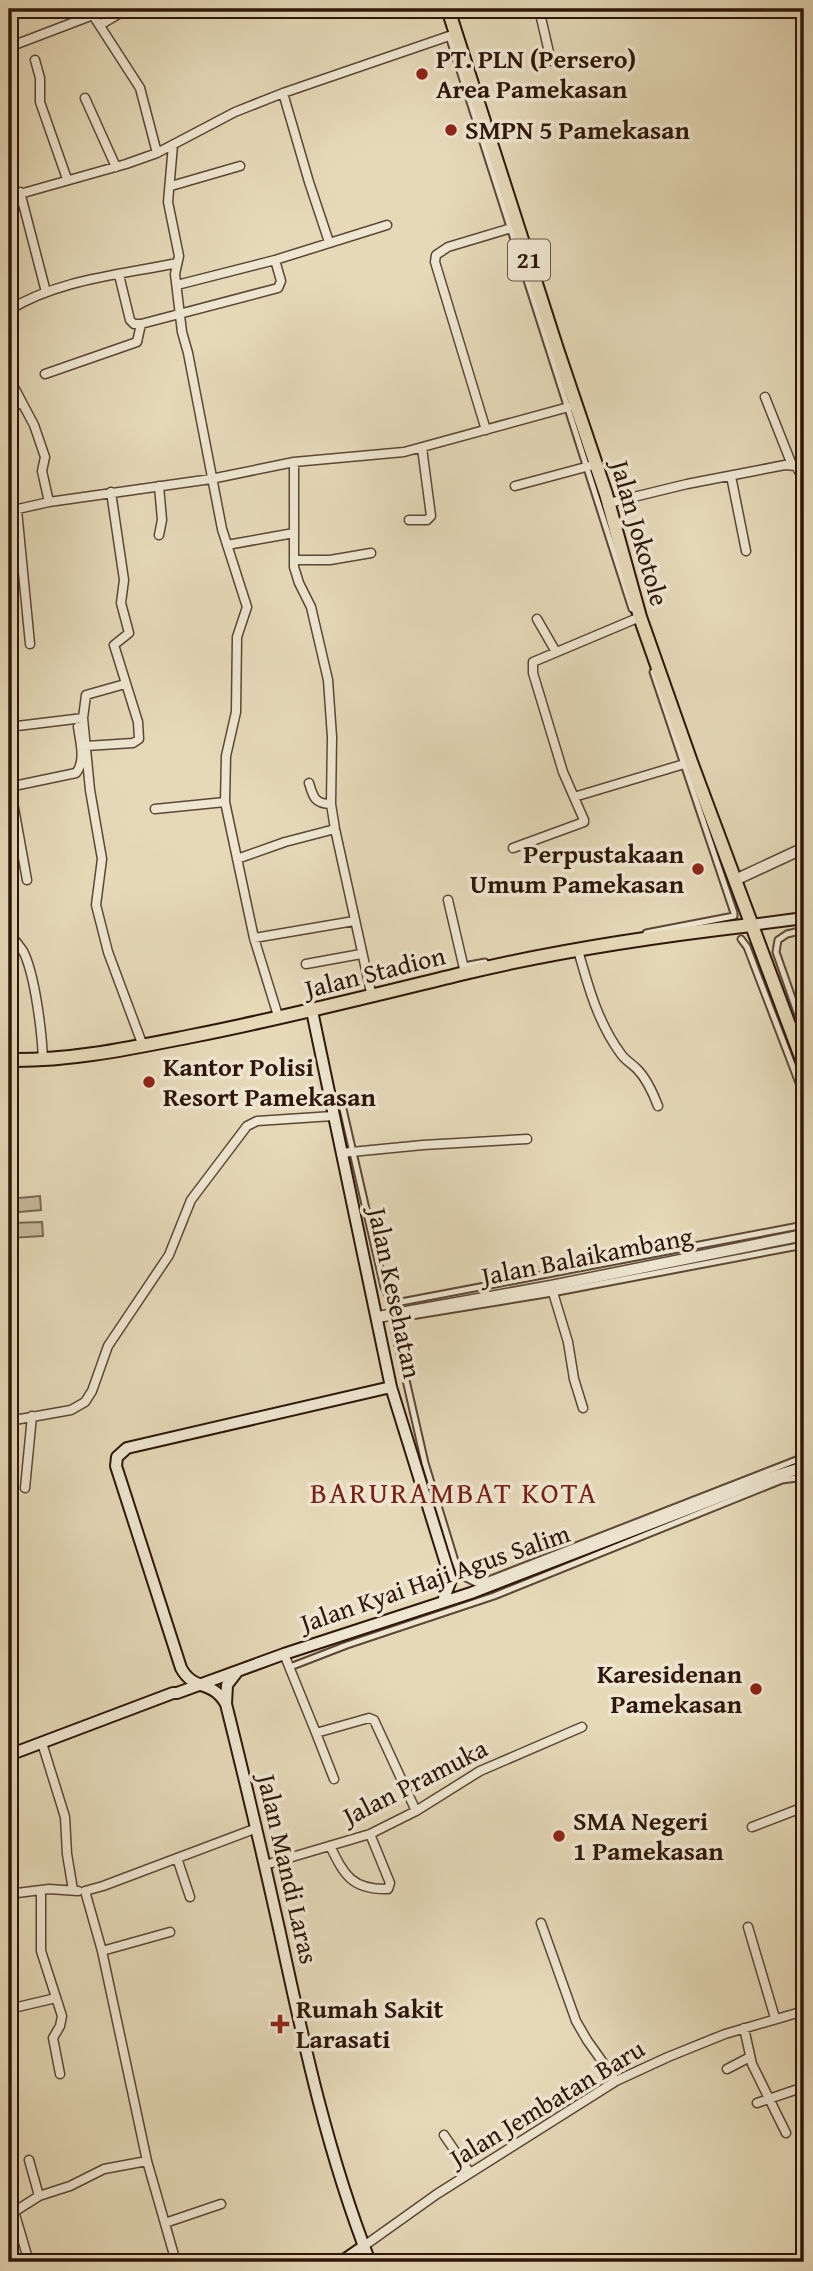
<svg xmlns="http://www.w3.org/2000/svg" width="813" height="2271" font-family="'Gentium Book Plus',serif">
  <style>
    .green { fill: #c6b89a; stroke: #7a6752; stroke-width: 2 }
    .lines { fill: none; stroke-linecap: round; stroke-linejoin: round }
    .pedestrian-casing { stroke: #5c4735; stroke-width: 9 }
    .minor-casing { stroke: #5c4735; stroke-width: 11 }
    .tertiary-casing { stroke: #5c4735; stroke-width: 13 }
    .secondary-casing { stroke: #2e1609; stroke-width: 14 }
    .primary-casing { stroke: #2e1609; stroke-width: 16 }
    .trunk-casing { stroke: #2e1609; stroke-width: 16 }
    .pedestrian { stroke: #eee6d1; stroke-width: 5 }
    .minor { stroke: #eee6d1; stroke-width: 8 }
    .tertiary { stroke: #eee6d1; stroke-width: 10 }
    .secondary { stroke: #eee6d1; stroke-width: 10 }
    .primary { stroke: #e5d9b8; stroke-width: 12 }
    .trunk { stroke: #e5d9b8; stroke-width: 12 }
    .poi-dot { fill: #8f2418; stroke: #eee6d1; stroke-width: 2.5 }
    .labels { text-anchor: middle; stroke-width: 7; stroke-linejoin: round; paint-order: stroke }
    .shield { fill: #eee6d1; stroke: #685445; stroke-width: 2 }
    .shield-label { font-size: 24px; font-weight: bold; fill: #2e1609 }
    .poi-label { font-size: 26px; font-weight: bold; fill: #2e1609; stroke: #eee6d1; text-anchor: start }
    .street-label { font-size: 26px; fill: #2e1609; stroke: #eee6d1 }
    .quarter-label { font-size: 30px; letter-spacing: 2px; fill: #7a1f14; stroke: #eee6d1 }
  </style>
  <rect width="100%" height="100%" fill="#e5d9b8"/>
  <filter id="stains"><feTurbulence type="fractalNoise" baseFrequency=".00286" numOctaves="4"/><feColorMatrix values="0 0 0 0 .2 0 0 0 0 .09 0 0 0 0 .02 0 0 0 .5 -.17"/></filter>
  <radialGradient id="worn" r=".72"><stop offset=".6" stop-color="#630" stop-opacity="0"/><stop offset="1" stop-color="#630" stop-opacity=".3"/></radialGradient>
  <!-- green -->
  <path class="green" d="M40 1196 41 1210 9 1213V1199Z
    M42 1222 43 1236 10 1238 9 1223Z"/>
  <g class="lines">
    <defs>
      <path id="pedestrian" d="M449 36 632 609
        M804 930 787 934 778 940 776 952 804 1032
        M646 933 734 916V913L653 672
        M741 939 747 947 804 1096
        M464 966 485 962
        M343 1109 384 1287 388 1295 401 1302 804 1225
        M804 1245 552 1293 411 1316 404 1319 395 1332 425 1463 455 1561 460 1575 476 1583 486 1581 804 1457
        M290 1667 347 1645 494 1596 782 1480 804 1477"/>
      <path id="minor" d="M89 9 140 88 157 153
        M539 9 551 61
        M100 25 127 9
        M9 47 93 15
        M35 60 40 78V102L67 179
        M283 93 309 182 329 242
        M85 98 116 167
        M173 145 168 202 179 256 175 274 182 332 188 353 222 529 247 607 237 637 236 712 226 756 225 802 254 938 279 1019
        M171 186 240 166
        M20 192 46 292
        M9 197 126 164 157 153 235 112 283 93 455 34
        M119 275 130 320 134 324H141L278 288 281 281 275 260
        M177 285 275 260 387 225
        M9 310C60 279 120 275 177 263
        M45 374 137 342 141 324
        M9 378 34 425 45 457 42 471 49 502
        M765 397 792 465
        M9 409 21 403
        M486 430 435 262 436 255 448 247 518 226
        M294 462V567L299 583 311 607 328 680 332 737 331 804 335 829 372 997
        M731 476 746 551
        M159 486 162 520 159 535
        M515 486 597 464
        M609 503 687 484 785 465 796 466 804 480
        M17 510 30 644
        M9 511 49 502 211 479 294 462 404 452 576 405
        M409 520H427L431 516 422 448
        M227 545 294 533
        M294 560H330L371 553
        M537 619 556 652
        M125 684 86 695 83 718 90 790 102 859 96 905 108 952 143 1046
        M9 727 83 718
        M86 746 133 743 139 739 138 722 114 645 129 633 121 603 124 580 111 492
        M309 783C313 797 315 804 331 804
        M10 786 27 880
        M9 787 76 773C86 761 80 741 78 727
        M574 797 691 762
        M155 809 225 802
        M513 848 584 822V820L563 772 533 673V662L640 617
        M237 859 285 842 335 829
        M448 900 465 973
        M9 934C14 939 19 945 23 951 35 974 42 1033 43 1060
        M254 938 354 921
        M578 950C588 986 598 1023 621 1054 625 1060 632 1064 637 1069 647 1079 653 1093 658 1106
        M306 964 361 954
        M341 1153 423 1145 527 1139
        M551 1286 568 1342 574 1379 583 1408
        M9 1421 71 1410 85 1402 92 1391 108 1346 169 1255 191 1200 247 1126 257 1121 333 1116
        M25 1488 32 1416
        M284 1654 316 1733 369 1718 374 1720 416 1811
        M316 1733 334 1779
        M42 1743 65 1817 67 1854 73 1890
        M752 1827 804 1807
        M330 1846C344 1874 351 1890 388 1889L390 1883 370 1834
        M177 1858 190 1897
        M265 1865 370 1834 416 1811 480 1771 582 1727
        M41 1891V1951L62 2016 60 2026 53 2038 60 2074
        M9 1894 49 1889 78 1891
        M541 1923 576 2021 587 2040 616 2081
        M748 1927 775 2018
        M102 1951 170 1932
        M9 2009 56 1998
        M744 2028 752 2064 786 2133
        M727 2069 750 2057
        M757 2103 804 2087
        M444 2135 470 2173
        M29 2160 39 2196
        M9 2194 29 2262
        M9 2215 39 2196 70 2186 104 2169 147 2161
        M165 2223 221 2204
        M364 2246 437 2194 616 2081 668 2057 725 2034 804 2011
        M176 2262 147 2161 102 1951 85 1891 103 1886 257 1828"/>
      <path id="tertiary" d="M735 880 804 848
        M378 1317 551 1286 804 1235"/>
      <path id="secondary" d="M751 925 804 918
        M312 1011 391 1387 451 1580 443 1601
        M237 1672 227 1685 226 1704C245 1780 263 1856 280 1933 304 2045 328 2155 370 2262
        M226 1704C212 1679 194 1692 181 1668L116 1466 117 1457 127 1448 391 1387
        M9 1755 173 1693H177L284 1654 471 1593 769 1478 804 1467
        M341 2262 364 2246"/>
      <path id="primary" d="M9 1060C71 1061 131 1048 192 1036 284 1018 374 995 465 973 559 950 656 936 751 925"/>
      <path id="trunk" d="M448 9 557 349 606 494 640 617 691 762 804 1065"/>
    </defs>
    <!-- pedestrian casing -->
    <use href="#pedestrian" class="pedestrian-casing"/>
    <!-- minor casing -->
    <use href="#minor" class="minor-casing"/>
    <!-- tertiary casing -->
    <use href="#tertiary" class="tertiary-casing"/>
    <!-- secondary casing -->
    <use href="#secondary" class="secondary-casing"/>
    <!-- primary casing -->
    <use href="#primary" class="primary-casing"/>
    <!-- trunk casing -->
    <use href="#trunk" class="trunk-casing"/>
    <!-- pedestrian -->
    <use href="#pedestrian" class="pedestrian"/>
    <!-- minor -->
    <use href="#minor" class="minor"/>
    <!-- tertiary -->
    <use href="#tertiary" class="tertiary"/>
    <!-- secondary -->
    <use href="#secondary" class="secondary"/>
    <!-- primary -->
    <use href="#primary" class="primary"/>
    <!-- trunk -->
    <use href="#trunk" class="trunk"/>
  </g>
  <!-- markers -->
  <g class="poi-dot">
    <circle cx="422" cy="74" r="7"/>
    <circle cx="451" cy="130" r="7"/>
    <circle cx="698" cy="869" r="7"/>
    <circle cx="149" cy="1082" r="7"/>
    <circle cx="756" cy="1689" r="7"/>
    <circle cx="559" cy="1836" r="7"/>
    <path d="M276.5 2013.5h7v7h7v7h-7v7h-7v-7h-7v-7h7z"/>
  </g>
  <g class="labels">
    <!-- shield labels -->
    <rect class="shield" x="508" y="239.5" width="42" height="41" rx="5"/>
    <g class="shield-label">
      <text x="529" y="268">21</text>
    </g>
    <!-- poi labels -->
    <g class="poi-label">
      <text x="436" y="68">PT. PLN (Persero)<tspan x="436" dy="30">Area Pamekasan</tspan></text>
      <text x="465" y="139">SMPN 5 Pamekasan</text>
      <text x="684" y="863" text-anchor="end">Perpustakaan<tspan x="684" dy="30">Umum Pamekasan</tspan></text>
      <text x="163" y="1076">Kantor Polisi<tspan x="163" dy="30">Resort Pamekasan</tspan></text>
      <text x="742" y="1683" text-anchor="end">Karesidenan<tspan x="742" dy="30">Pamekasan</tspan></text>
      <text x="573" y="1830">SMA Negeri<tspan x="573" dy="30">1 Pamekasan</tspan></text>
      <text x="296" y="2018">Rumah Sakit<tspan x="296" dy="30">Larasati</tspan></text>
    </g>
    <!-- street labels -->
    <g class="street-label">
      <text transform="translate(640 533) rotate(74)" y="9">Jalan Jokotole</text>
      <text transform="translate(375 972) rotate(-14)" y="9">Jalan Stadion</text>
      <text transform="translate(587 1256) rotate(-11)" y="9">Jalan Balaikambang</text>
      <text transform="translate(395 1293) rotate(78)" y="9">Jalan Kesehatan</text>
      <text transform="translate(435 1578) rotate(-19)" y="9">Jalan Kyai Haji Agus Salim</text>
      <text transform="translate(415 1782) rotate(-27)" y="9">Jalan Pramuka</text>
      <text transform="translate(288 1869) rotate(77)" y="9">Jalan Mandi Laras</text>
      <text transform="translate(547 2103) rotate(-31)" y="9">Jalan Jembatan Baru</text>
    </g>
    <!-- quarter labels -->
    <g class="quarter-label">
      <text x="454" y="1503">BARURAMBAT KOTA</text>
    </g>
  </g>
  <!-- margin -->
  <rect width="813" height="2271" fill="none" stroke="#e5d9b8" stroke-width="35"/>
  <rect x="10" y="10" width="792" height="2250" fill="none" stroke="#2e1609" stroke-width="3.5"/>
  <rect x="18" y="18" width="778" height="2236" fill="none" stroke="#2e1609" stroke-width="2"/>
  <rect width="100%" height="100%" filter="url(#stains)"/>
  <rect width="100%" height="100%" fill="url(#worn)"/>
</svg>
